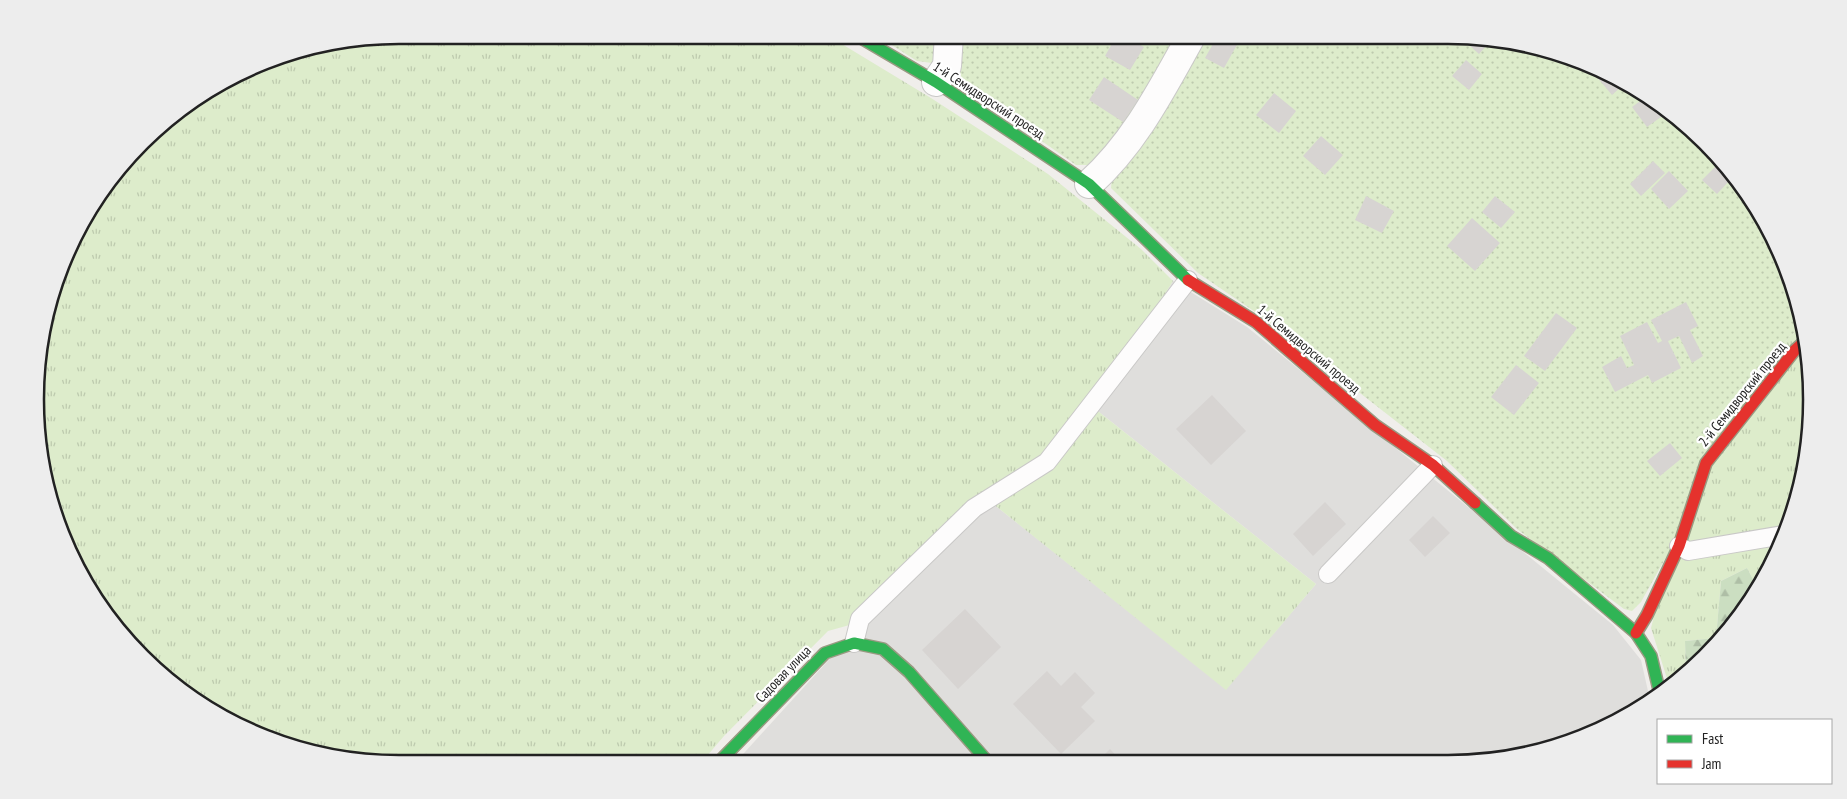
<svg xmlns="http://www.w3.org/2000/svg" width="1847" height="799" font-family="'PT Sans Narrow',sans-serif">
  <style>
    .residential { fill: #dfdedc }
    .grass { fill: url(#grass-tufts) }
    .forest { fill: url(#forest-firs) }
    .garden { fill: url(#garden-dots) }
    .building { fill: #d7d4d2 }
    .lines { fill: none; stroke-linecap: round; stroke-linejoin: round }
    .lane-casing { stroke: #c9c8c7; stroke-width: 20 }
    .street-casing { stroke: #c9c8c7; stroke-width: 30 }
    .fast-casing { stroke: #999a82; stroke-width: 14 }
    .jam-casing { stroke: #999a82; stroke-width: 14 }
    .lane { stroke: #fdfcfc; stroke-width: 18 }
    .street { stroke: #fdfcfc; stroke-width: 28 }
    .fast { stroke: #30b455; stroke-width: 11 }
    .jam { stroke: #e5322d; stroke-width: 11 }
    .labels { text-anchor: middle; stroke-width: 4.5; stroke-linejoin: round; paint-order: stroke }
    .street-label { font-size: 14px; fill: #222; stroke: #fff }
    .rim { fill: none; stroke: #222; stroke-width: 2.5 }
  </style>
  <defs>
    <pattern id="grass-tufts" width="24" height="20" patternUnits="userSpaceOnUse" patternTransform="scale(1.25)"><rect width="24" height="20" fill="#ddeccb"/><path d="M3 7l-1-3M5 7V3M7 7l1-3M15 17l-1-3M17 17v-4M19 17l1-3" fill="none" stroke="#bdcaae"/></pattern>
    <pattern id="forest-firs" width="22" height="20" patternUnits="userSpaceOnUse" patternTransform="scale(1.25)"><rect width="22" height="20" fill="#cbdec1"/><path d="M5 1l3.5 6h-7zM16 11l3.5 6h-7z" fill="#aebea6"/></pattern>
    <pattern id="garden-dots" width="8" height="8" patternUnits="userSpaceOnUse" patternTransform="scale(1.25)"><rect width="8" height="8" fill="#ddeccb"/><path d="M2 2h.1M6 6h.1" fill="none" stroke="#bdcaae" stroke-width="1.8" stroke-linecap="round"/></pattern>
  </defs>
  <rect width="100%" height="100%" fill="#f0eeeb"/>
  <!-- residential -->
  <path class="residential" d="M1173 281 1247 327 1613 625 1641 660 1650 700 1587 736 1495 761 735 763 864 621 992 503 1226 689 1316 584 1094 408Z"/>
  <!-- grass -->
  <path class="grass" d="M400 35H827L931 98 1048 174 1141 249 1173 281 1094 408 1316 584 1226 690 992 503 864 621 828 631 724 736 701 763 400 764 282 745 218 715 159 674 84 582 42 470 35 399 42 329 84 218 159 125 217 84 282 54Z
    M1803 325 1811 376 1809 447 1793 517 1756 585 1747 568 1721 581 1716 638 1685 641 1686 672 1670 688 1651 628 1672 545 1788 338Z"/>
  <!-- forest -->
  <path class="forest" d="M1747 568 1756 585 1737 621 1686 672 1685 641 1716 638 1721 581Z"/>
  <!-- garden -->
  <path class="garden" d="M876 35H938L937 52 932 63 917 61Z
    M961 35H1187L1143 116 1092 165H1076L963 86 959 76Z
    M1199 35H1448L1565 54 1630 84 1688 126 1737 178 1775 239 1800 305 1803 325 1788 338 1641 602 1632 611 1624 609 1517 529 1447 461 1264 318 1198 273 1111 188 1112 177Z"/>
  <!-- building -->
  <path class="building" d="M1117 35H1123L1144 47 1130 70 1105 56Z
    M1218 35H1225L1238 43 1224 68 1205 58Z
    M1460 37 1485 41 1488 44 1479 54Z
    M1466 60 1482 74 1469 90 1452 76Z
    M1585 63 1616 78 1623 85 1612 95Z
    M1104 77 1138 100 1123 122 1089 100Z
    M1274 93 1296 111 1279 133 1256 115Z
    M1647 96 1668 112 1647 127 1632 107Z
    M1321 136 1343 155 1325 175 1303 156Z
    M1653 161 1665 173 1641 196 1630 184Z
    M1716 166 1730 180 1717 194 1702 180Z
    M1669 171 1688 191 1669 209 1651 189Z
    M1744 190 1764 221 1761 223Z
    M1366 196 1394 211 1382 233 1355 220Z
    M1495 196 1515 212 1501 228 1482 212Z
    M1472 218 1500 243 1475 271 1447 246Z
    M1686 302 1698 326 1690 330 1703 356 1692 363 1679 336 1668 341 1681 368 1652 383 1648 375 1615 392 1602 367 1621 356 1627 368 1634 365 1620 336 1647 322 1658 343 1662 341 1651 320Z
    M1556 313 1577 328 1545 371 1524 356Z
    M1516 365 1539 383 1514 415 1491 397Z
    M1212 395 1246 431 1211 465 1176 429Z
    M1670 443 1682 458 1660 476 1647 461Z
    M1325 502 1346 524 1313 556 1293 534Z
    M1433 516 1450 533 1425 557 1409 540Z
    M965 609 1001 647 958 689 922 650Z
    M1047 671 1061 686 1075 672 1095 693 1081 707 1095 721 1061 754 1013 704Z
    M1110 749 1122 762H1097Z"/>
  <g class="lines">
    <defs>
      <path id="lane" d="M1679 546 1688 551 1783 535
        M1328 574 1433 465
        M854 643 860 619 974 508 1047 462 1188 280"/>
      <path id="street" d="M936 82 947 66 949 35
        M1089 184C1135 143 1163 87 1192 35"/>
      <path id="fast" d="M856 35 936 82 1089 184 1188 280
        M1475 503 1511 536 1548 558 1636 633 1651 656 1660 694
        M718 763 825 653 854 643 883 649 909 672 988 762"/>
      <path id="jam" d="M1188 280 1256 322 1375 425 1433 465 1475 503
        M1636 633 1647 615 1679 546 1706 463 1795 350 1805 341"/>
    </defs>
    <!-- lane casing -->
    <use href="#lane" class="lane-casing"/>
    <!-- street casing -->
    <use href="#street" class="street-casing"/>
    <!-- fast casing -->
    <use href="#fast" class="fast-casing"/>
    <!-- jam casing -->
    <use href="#jam" class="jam-casing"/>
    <!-- lane -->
    <use href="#lane" class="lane"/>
    <!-- street -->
    <use href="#street" class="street"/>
    <!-- fast -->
    <use href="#fast" class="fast"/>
    <!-- jam -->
    <use href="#jam" class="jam"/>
  </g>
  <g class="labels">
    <!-- street labels -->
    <g class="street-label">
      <text transform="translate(989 100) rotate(33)" y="5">1-й Семидворский проезд</text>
      <text transform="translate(1309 349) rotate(40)" y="5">1-й Семидворский проезд</text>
      <text transform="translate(1742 394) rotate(-51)" y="5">2-й Семидворский проезд</text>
      <text transform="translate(783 674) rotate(-46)" y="5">Садовая улица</text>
    </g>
  </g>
  <!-- crop -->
  <path d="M0 0H1847V799H0ZM399 44H1448A355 355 0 0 1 1803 399V400A355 355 0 0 1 1448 755H399A355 355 0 0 1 44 400V399A355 355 0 0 1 399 44Z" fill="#ededed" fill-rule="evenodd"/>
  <path class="rim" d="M399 44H1448A355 355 0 0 1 1803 399V400A355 355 0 0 1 1448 755H399A355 355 0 0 1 44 400V399A355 355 0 0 1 399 44Z"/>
  <!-- legend -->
  <rect x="1657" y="719" width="175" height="65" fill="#ffffff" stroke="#a7a7a7"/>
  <rect x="1667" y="735" width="25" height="8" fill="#30b455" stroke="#a7a7a7"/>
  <text x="1702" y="744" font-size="15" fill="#222222">Fast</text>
  <rect x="1667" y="760" width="25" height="8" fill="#e5322d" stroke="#a7a7a7"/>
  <text x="1702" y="769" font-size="15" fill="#222222">Jam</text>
</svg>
